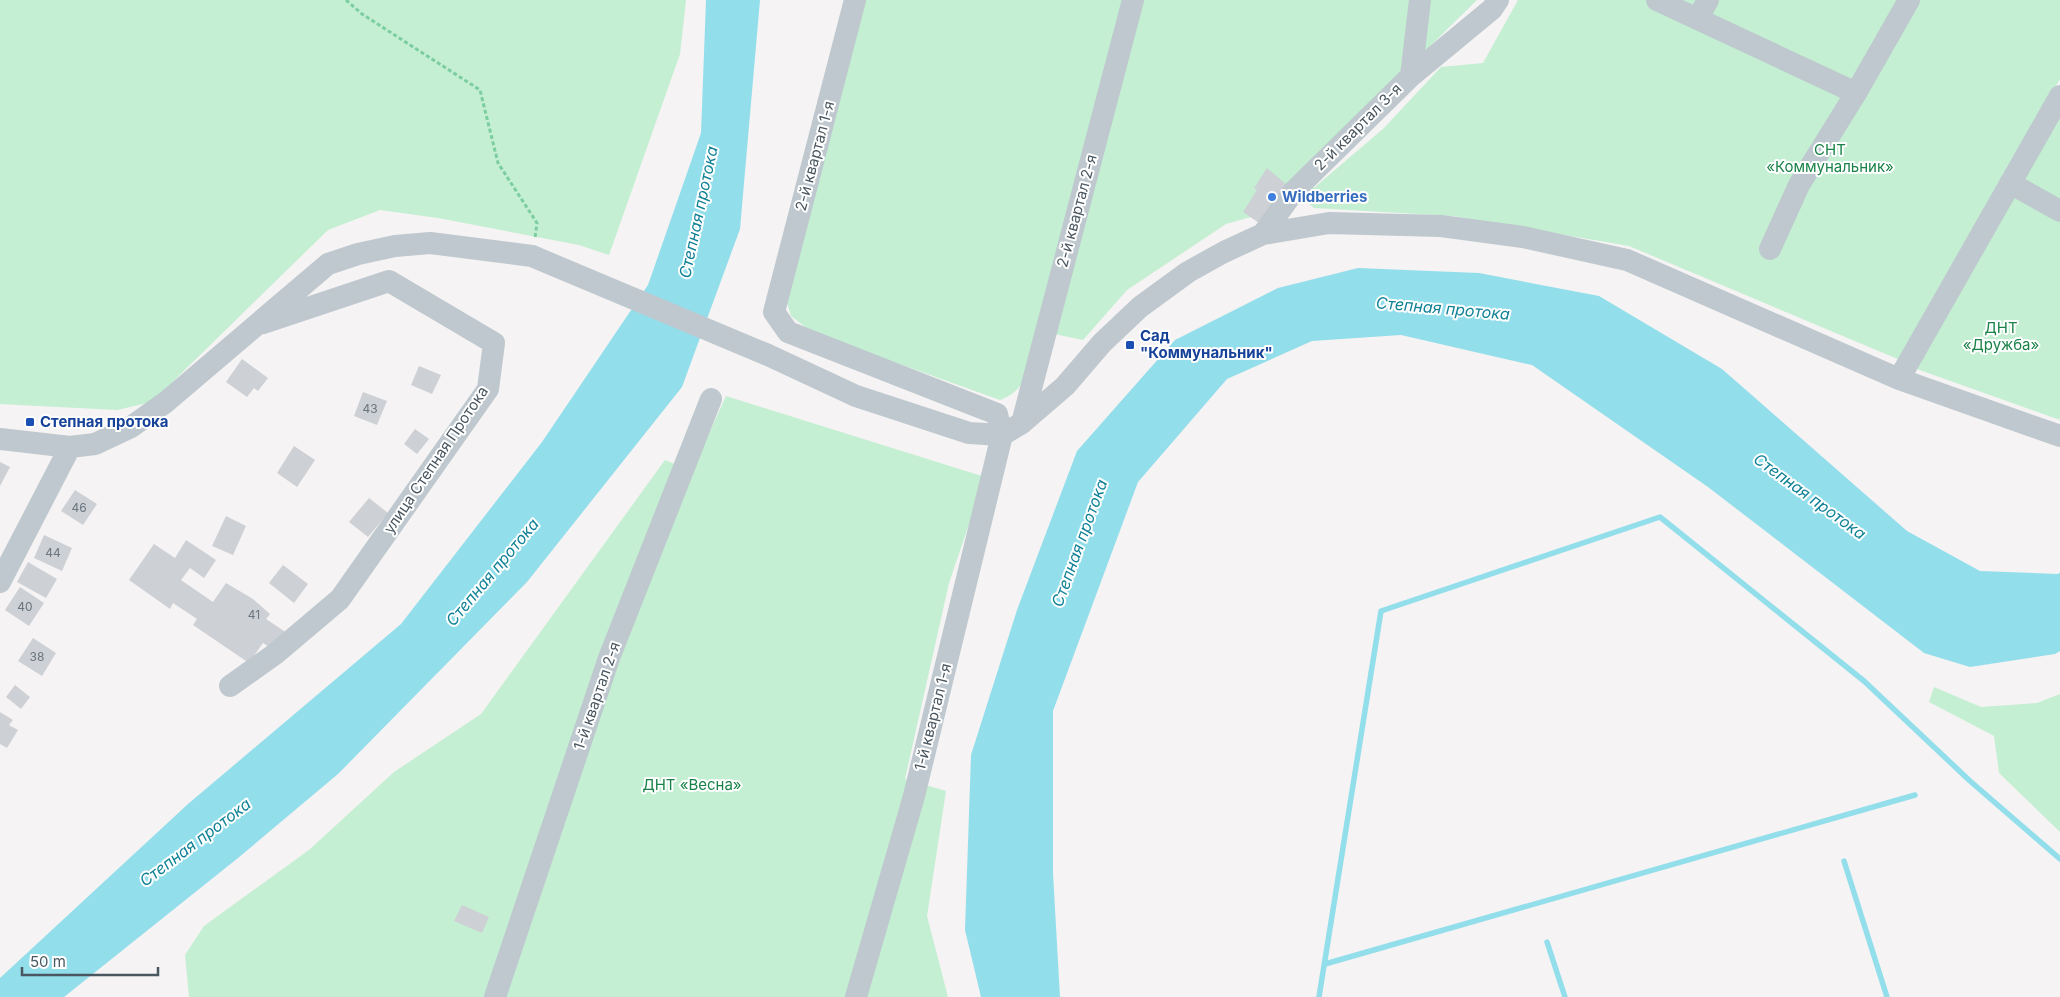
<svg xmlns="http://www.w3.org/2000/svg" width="2060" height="997" font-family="Inter,sans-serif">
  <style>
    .green { fill: #c4efd2 }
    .water { fill: #93deeb }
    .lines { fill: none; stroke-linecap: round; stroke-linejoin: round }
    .stream { stroke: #93deeb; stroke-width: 5.5 }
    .building { fill: #cdd0d5 }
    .path { stroke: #7ccda0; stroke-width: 3; stroke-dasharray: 4 2.5; stroke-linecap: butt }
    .minor { stroke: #bec8ce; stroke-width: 22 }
    .shop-dot { fill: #3f7fe0; stroke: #fff; stroke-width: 2 }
    .transit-dot { fill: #1a4fb4; stroke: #fff; stroke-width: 2 }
    .labels { text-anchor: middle; stroke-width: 4; stroke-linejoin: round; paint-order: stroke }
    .number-label { font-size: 12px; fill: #6b757d }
    .street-label { font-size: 15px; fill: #4a5760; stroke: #fff }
    .park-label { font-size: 15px; fill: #1a8248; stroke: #fff }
    .shop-label { font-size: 15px; font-weight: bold; fill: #366cbe; stroke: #fff; text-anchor: start }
    .transit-label { font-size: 15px; font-weight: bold; fill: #164399; stroke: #fff; text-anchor: start }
    .water-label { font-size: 16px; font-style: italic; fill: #108296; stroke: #fff }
  </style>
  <rect width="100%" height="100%" fill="#f5f3f3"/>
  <!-- green -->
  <path class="green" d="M0 0H686L680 54 609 255 579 245 438 218 380 210 328 230 152 402 117 410 0 404Z
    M865 0H1477L1258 215 1226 224 1127 290 1083 340 1040 331C1033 359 1030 389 1000 400L813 333 791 316 787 302Z
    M1518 0H2060V79L1900 360 1629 246 1453 216 1314 208 1294 191 1315 187 1384 128 1441 67 1483 63Z
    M2060 115V420L1914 368Z
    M726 396 985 477 949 583 905 779 946 791 927 916 948 997H189L185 955 204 926 309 850 394 772 481 714 665 460 692 471Z
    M1934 687 1981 707 2037 703 2060 694V832L1999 773 1994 736 1929 702Z"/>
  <!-- water -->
  <path class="water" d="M706 0H760L740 229 682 387 527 582 338 774 238 858 64 997H0V978L188 804 401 624 542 442 648 285 701 133Z
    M1358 268 1479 273 1599 296 1722 369 1907 531 1980 571 2057 574 2060 573V651L2055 654 1970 667 1924 653 1708 487 1532 365 1401 335 1312 341 1227 379 1138 482 1053 711V873L1060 997H981L965 930 971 755 1017 610 1077 451 1175 340 1278 288Z"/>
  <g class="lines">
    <!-- stream -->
    <path class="stream" d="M1844 861 1887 997
      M1547 942 1565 997
      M1325 964 1915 795
      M1319 997 1381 611 1660 517 1864 681 1970 781 2060 859"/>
  </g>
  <!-- building -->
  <path class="building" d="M1267 168 1294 191 1262 225 1243 212 1257 190 1254 188Z
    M242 359 268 378 258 391 254 388 247 397 226 382Z
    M419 366 441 375 432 394 411 385Z
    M363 392 387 401 377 425 354 416Z
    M415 429 429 439 417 454 404 444Z
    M294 446 315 460 297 487 277 473Z
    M0 462 10 467 0 486Z
    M75 490 97 504 83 525 61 511Z
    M369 498 388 513 368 537 349 522Z
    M226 516 246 526 233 555 212 546Z
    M44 535 72 548 62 571 34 558Z
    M186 540 216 560 204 578 190 568 181 580 213 602 226 583 253 599 270 614 266 619 287 633 275 651 263 643 249 663 193 625 197 619 173 603 170 609 129 580 154 544 175 558Z
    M28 562 57 579 46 598 17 582Z
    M283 565 308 584 294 603 269 583Z
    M20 587 44 603 29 626 5 610Z
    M33 638 56 653 42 676 18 661Z
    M15 685 30 697 21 709 6 697Z
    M0 712 13 720 9 725 18 730 7 748 0 744Z
    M462 905 489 917 482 933 454 921Z"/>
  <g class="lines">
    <!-- path -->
    <path class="path" d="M346 0 362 14 480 90 498 163 537 223 535 238"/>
    <!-- minor -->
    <path class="minor" d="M855 0 774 312 788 332 997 414 1002 435 914 796 856 997
      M1657 0 1856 93
      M1698 18 1708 0
      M1411 76 1492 9 1498 0
      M2010 183 2060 211
      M1263 234 1294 191 1411 76 1420 0
      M1770 249 1799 185 1856 93 1909 0
      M1899 379 2060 96
      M1022 423 1133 0
      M0 439 70 447 95 444 131 427 166 402 328 264 358 254 395 246 430 243 532 256 768 355 856 396 969 433 1002 435 1022 423 1065 386 1102 343 1140 307 1188 272 1224 252 1263 234 1329 223 1441 226 1523 237 1627 260 1899 379 2060 436
      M0 582 70 447
      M230 686 275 654 340 599 488 389 494 343 389 281 263 323
      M495 997 609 658 711 399"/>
  </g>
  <!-- markers -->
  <circle class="shop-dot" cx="1272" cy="197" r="5"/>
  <g class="transit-dot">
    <rect x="1125" y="340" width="10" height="10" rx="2.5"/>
    <rect x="25" y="417" width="10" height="10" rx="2.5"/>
  </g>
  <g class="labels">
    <!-- number labels -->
    <g class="number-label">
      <text x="370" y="413">43</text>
      <text x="79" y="512">46</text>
      <text x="53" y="557">44</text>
      <text x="25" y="611">40</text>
      <text x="254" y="619">41</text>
      <text x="37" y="661">38</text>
    </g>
    <!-- street labels -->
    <g class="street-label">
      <text transform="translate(1358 127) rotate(-45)" y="5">2-й квартал 3-я</text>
      <text transform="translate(815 156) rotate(-75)" y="5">2-й квартал 1-я</text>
      <text transform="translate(1077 211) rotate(-75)" y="5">2-й квартал 2-я</text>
      <text transform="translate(436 460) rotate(-56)" y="5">улица Степная Протока</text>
      <text transform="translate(597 696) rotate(-71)" y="5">1-й квартал 2-я</text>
      <text transform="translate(933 717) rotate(-76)" y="5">1-й квартал 1-я</text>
    </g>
    <!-- park labels -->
    <g class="park-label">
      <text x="1830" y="155">СНТ<tspan x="1830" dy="17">«Коммунальник»</tspan></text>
      <text x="2001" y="333">ДНТ<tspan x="2001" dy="17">«Дружба»</tspan></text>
      <text x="692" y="790">ДНТ «Весна»</text>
    </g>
    <!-- shop labels -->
    <g class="shop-label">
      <text x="1282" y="202">Wildberries</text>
    </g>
    <!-- transit labels -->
    <g class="transit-label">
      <text x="1140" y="341">Сад<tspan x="1140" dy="17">"Коммунальник"</tspan></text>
      <text x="40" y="427">Степная протока</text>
    </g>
    <!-- water labels -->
    <g class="water-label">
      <text transform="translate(698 212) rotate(-78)" y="6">Степная протока</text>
      <text transform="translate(1443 308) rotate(5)" y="6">Степная протока</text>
      <text transform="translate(1810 496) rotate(36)" y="6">Степная протока</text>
      <text transform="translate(1079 543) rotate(-70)" y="6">Степная протока</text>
      <text transform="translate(492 572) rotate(-50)" y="6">Степная протока</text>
      <text transform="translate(195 842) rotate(-37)" y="6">Степная протока</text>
    </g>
  </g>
  <!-- scale -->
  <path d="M22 967v8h136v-8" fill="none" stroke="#4a5760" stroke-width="2.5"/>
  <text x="30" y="967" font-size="15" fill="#4a5760" stroke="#ffffff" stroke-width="4" paint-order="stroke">50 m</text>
</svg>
